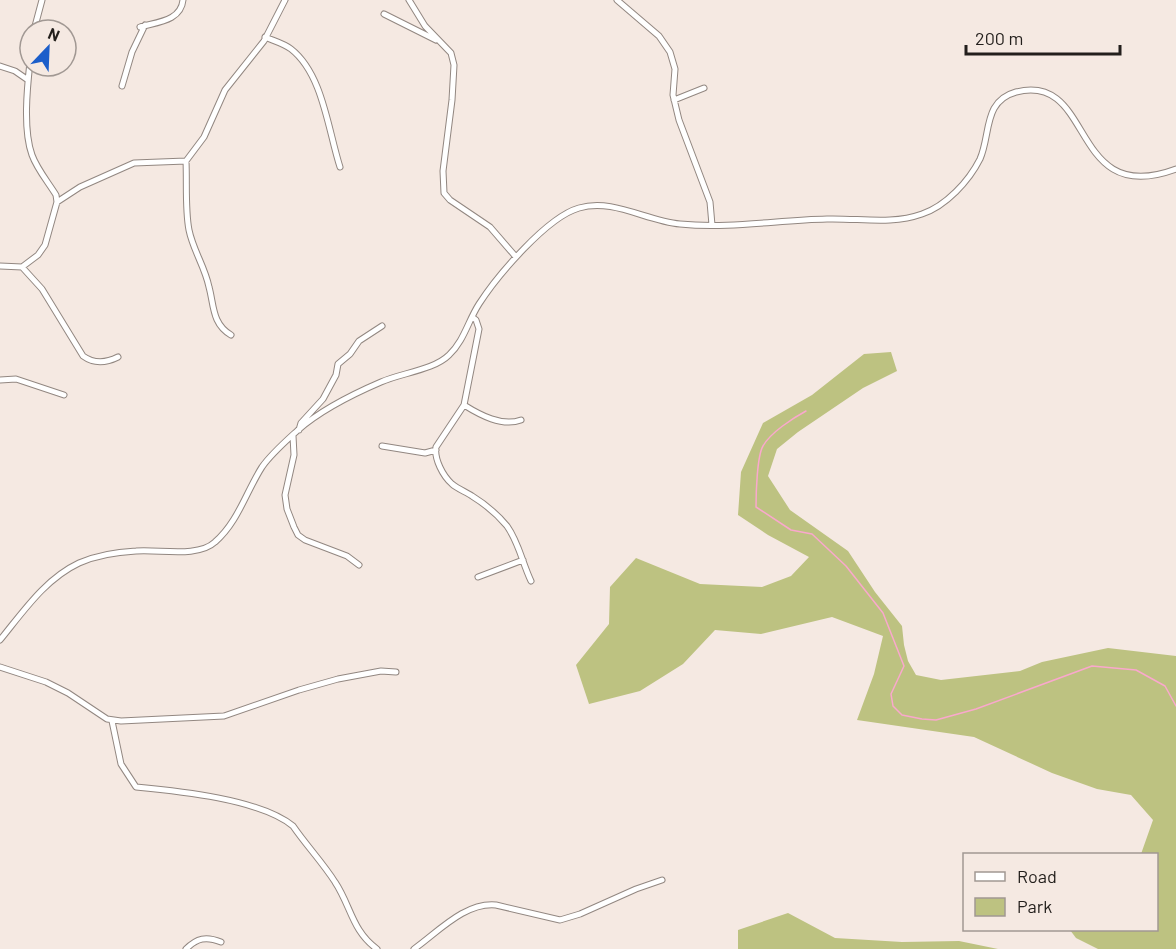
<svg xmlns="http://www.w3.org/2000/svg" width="1176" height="949" font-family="Barlow,sans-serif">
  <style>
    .green { fill: #bdc281 }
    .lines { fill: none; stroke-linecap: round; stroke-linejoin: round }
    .stream { stroke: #faa8cd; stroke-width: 1.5 }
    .minor-casing { stroke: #928781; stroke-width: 7 }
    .minor { stroke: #fff; stroke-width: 5 }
  </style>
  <rect width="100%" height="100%" fill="#f5e9e2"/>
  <!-- green -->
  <path class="green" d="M891 352 897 371 863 388 798 432 777 449 768 476 790 510 848 551 875 592 902 626 904 645 908 661 916 675 941 680 1020 671 1042 662 1108 648 1176 656V949H1098L1076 938 1070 930H1156V854H1141L1153 820 1131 795 1097 789 1052 773 974 737 857 720 874 674 883 636 832 617 761 634 715 630 683 664 640 691 589 704 576 665 609 624 610 587 636 558 700 584 762 587 791 576 809 557 768 535 738 515 741 472 763 423 812 395 864 354Z
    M788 913 835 938 902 942 959 941 998 949H738V930Z"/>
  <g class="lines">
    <!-- stream -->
    <path class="stream" d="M806 411C793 418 770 433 763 446 757 456 756 494 756 507L791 530 812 534 846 566 883 613 904 666 891 694 893 706 902 715 922 719 936 720 976 709 1092 666 1136 670 1165 686 1176 706"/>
    <defs>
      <path id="minor" d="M409 0 425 26 451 53 454 65 452 100 443 171 444 193 450 200 490 227 516 257
        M617 0 659 36 670 52 675 69 673 95 679 120 710 202 712 225
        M384 14 436 40
        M140 27C157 22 181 21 183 0
        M34 30 42 0
        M265 37C274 41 283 43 291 49 323 74 328 130 340 167
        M0 66 15 71 28 80
        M122 86 132 52 145 25
        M674 100 704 88
        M186 161C187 182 185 210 189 230 193 250 205 267 209 287 214 305 212 324 231 335
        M57 202 80 187 134 163 186 161 204 137 225 90 264 41 285 0
        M0 266 22 267 38 255 45 245 57 202 56 195C48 182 37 169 32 155 23 130 27 89 30 62
        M22 267 42 289 83 356C94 364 106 363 118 357
        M472 317 476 320 479 329 464 405 436 447C434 459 443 476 452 484 458 489 466 492 472 496 485 504 497 514 507 526 519 543 522 562 531 581
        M0 380 16 379 64 395
        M464 405C480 415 502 427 521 420
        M299 430 301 423 323 399 336 375 338 364 350 354 359 341 382 326
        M293 436 294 455 285 495 287 509 294 527 298 535 305 540 347 556 359 565
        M382 446 425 453 436 450
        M478 577 523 560
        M0 640C23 612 45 579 79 563 97 555 117 552 136 551 159 549 198 558 215 542 238 522 246 492 262 467 271 454 286 441 298 430 321 410 353 394 381 382 401 373 434 370 449 355 464 341 468 321 479 304 497 276 547 217 579 208 613 198 646 221 680 224 729 229 778 220 827 219 860 218 891 225 922 214 946 206 969 181 980 159 991 134 983 101 1016 92 1096 72 1068 209 1176 169
        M0 667 46 682 68 693 107 719 121 721 224 716 299 690 338 679 381 671 396 672
        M112 721 121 764 136 787C178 791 260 799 293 826 306 845 323 863 335 882 351 906 352 931 377 949
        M186 949C197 938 206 936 221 942
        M414 949C438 932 465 902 496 905L560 920 580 914 636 889 662 880"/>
    </defs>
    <!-- minor casing -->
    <use href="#minor" class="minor-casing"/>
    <!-- minor -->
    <use href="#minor" class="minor"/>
  </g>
  <!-- legend -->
  <rect x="963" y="853" width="195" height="78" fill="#f5e9e2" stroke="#a19893" stroke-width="1.5"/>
  <rect x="975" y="872" width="30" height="9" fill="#ffffff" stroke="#a19893" stroke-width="1.5"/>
  <text x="1017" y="883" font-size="18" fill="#231f1c">Road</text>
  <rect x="975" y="898" width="30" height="18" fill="#bdc281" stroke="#a19893" stroke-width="1.5"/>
  <text x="1017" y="913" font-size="18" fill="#231f1c">Park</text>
  <!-- north arrow -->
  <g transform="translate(48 48) rotate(23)"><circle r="28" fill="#f5e9e2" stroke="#a19893" stroke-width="1.5"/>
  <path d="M0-4.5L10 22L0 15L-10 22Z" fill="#1c5eca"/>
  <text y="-9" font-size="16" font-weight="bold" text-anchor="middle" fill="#231f1c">N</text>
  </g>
  <!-- scale -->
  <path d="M966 45v9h154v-9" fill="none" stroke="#231f1c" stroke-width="3"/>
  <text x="975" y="45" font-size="18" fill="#231f1c" stroke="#f5e9e2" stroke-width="4.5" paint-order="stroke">200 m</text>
</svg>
